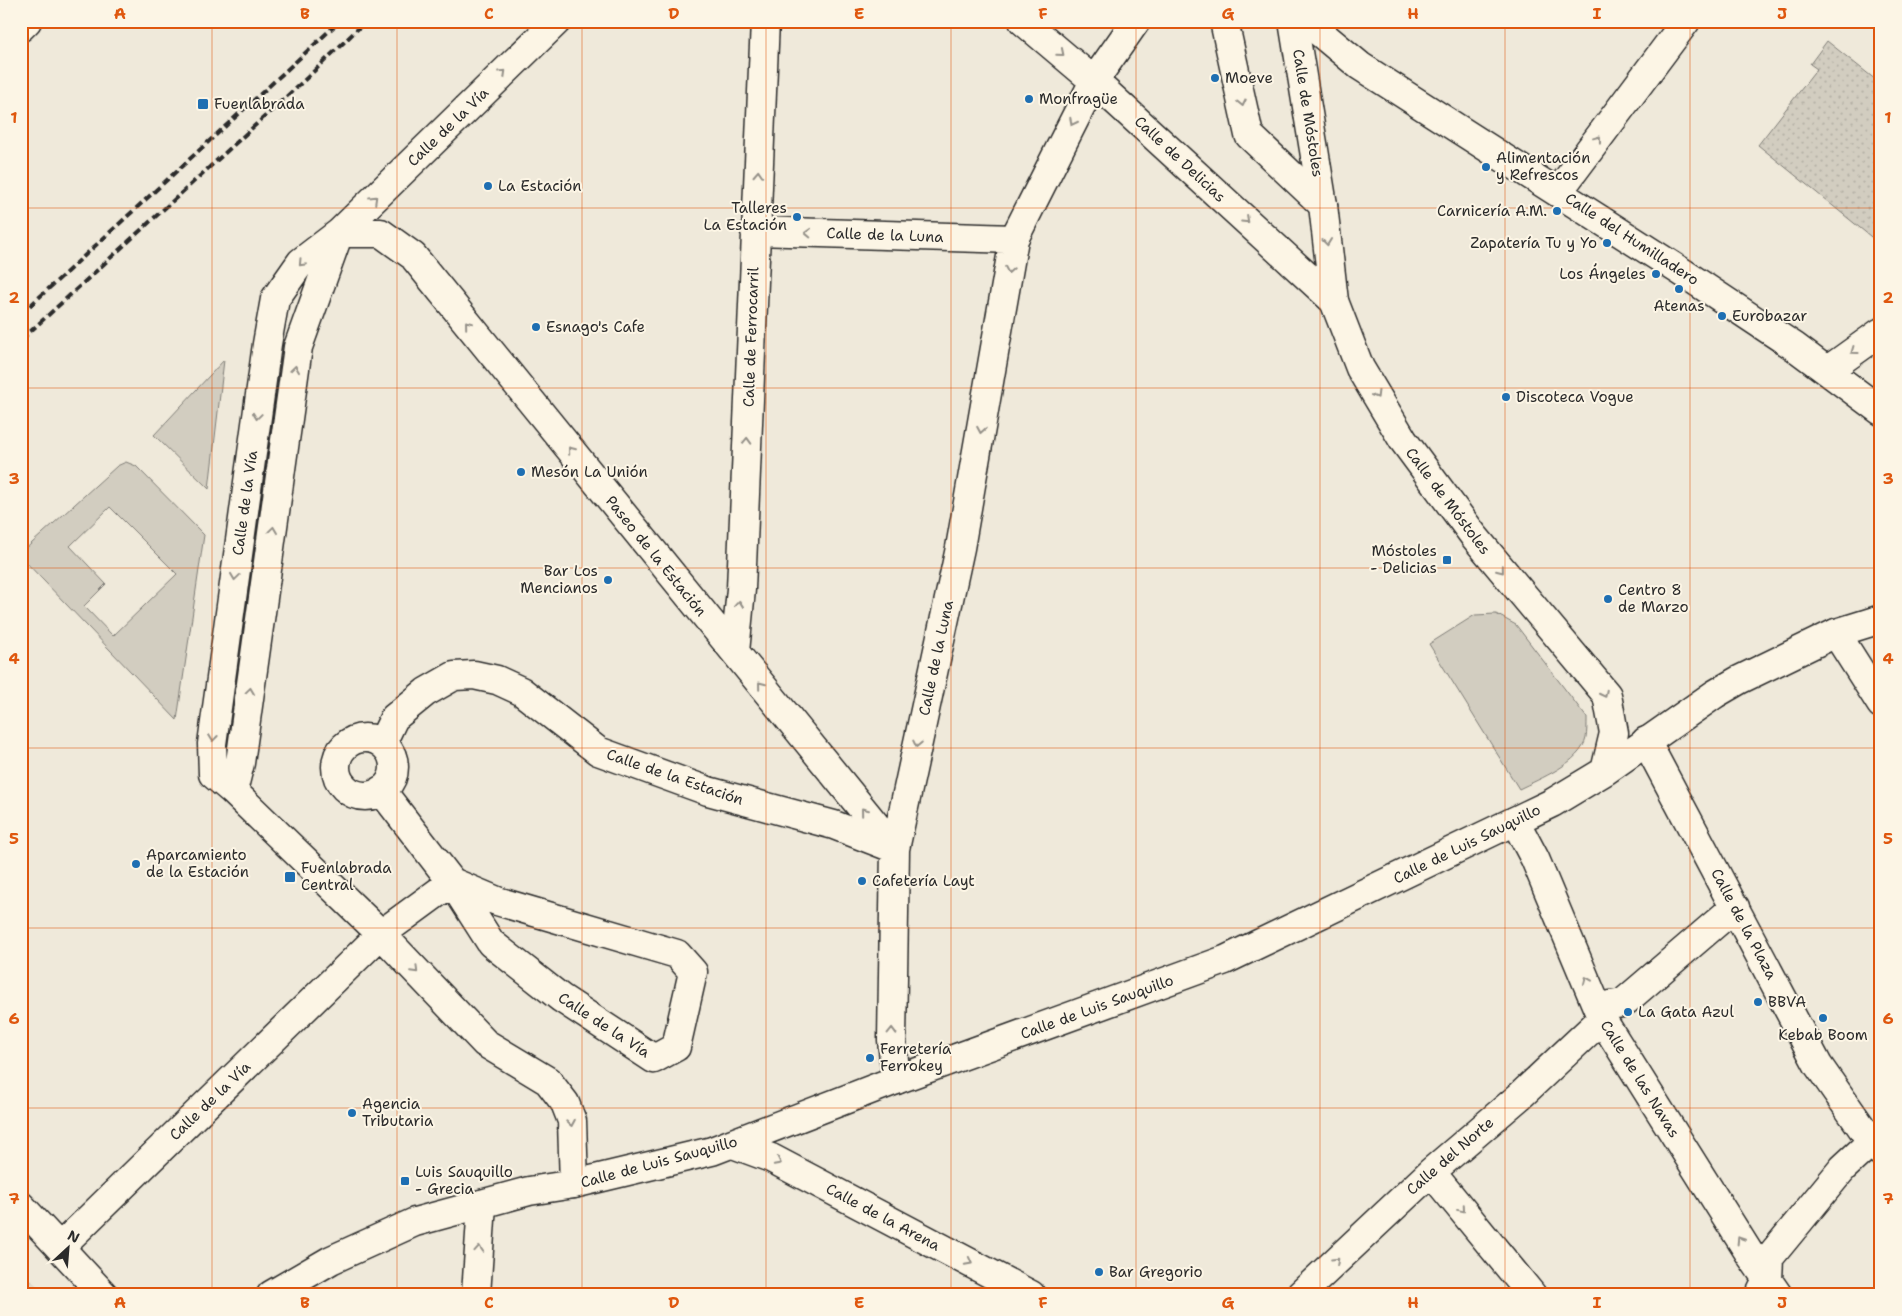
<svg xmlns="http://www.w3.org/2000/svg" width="1902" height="1316" font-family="'Shantell Sans',sans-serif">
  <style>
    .industrial { fill: url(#industrial-furrows) }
    .grass { fill: url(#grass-dots); stroke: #7e7c76 }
    .garden { fill: #d2cdc0; stroke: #7e7c76; fill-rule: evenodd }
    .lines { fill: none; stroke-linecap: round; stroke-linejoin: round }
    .minor-casing { stroke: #2b2b2b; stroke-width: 31 }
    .major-casing { stroke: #2b2b2b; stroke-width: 31 }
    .minor { stroke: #fcf5e5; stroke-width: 28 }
    .major { stroke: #fcf5e5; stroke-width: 28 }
    .rail { stroke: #2b2b2b; stroke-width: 4; stroke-dasharray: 8 4; stroke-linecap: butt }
    .oneway { stroke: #949088 }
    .grid { fill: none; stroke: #df570e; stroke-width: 1; stroke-opacity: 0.55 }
    .poi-dot { fill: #1f6fb2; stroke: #fcf5e5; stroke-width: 2 }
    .labels { text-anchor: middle; stroke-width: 4; stroke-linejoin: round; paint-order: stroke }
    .poi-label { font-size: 15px; fill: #2b2b2b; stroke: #fcf5e5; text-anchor: start }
    .street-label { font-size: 15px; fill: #2b2b2b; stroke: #fcf5e5 }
    .neatline { fill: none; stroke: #df570e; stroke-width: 2 }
    .grid-label { font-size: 16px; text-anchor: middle; font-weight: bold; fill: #df570e }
  </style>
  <defs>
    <pattern id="industrial-furrows" width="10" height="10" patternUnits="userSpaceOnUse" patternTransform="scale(1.25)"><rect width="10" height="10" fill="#e0dacc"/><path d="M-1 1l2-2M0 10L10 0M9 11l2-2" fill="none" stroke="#c0bbaf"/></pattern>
    <pattern id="grass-dots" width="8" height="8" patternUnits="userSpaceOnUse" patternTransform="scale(1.25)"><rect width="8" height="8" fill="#d2cdc0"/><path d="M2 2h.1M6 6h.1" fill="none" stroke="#b4b0a5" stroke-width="1.8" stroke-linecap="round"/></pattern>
  </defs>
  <rect width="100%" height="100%" fill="#efe9da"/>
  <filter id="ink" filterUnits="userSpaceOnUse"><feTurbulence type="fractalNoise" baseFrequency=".02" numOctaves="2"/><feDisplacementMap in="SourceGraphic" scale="10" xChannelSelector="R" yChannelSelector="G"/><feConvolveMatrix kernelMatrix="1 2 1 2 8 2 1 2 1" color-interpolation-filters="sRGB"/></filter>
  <g filter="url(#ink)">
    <!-- industrial -->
    <path class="industrial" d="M21 1271 47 1295H21Z"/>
    <!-- grass -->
    <path class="grass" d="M1827 41 1881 84V245L1758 145 1817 69 1810 64Z"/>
    <!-- garden -->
    <path class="garden" d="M224 360 209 489 154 435Z
      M126 462 136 466 204 535 177 720 21 557V553L117 466ZM110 507 177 574 113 636 84 606 106 584 70 546Z
      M1496 614 1516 625 1587 718C1587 725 1587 732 1586 738 1581 763 1539 779 1519 789L1429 644 1475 615Z"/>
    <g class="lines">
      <defs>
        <path id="minor" d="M557 21 339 233 301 262 275 299 267 344 212 744 213 774 233 791 381 934 485 1043 548 1081 565 1103 572 1121 574 1184
          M1023 21 1094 81 1334 301
          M1224 21 1249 135 1323 205
          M1306 21 1360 66 1682 272 1795 347 1881 411
          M21 27 27 21
          M1558 192 1686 21
          M755 231 1014 239
          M339 233H381L413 256 895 849
          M1828 370 1881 332
          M1836 633 1881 704
          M735 652 741 589 765 21
          M336 767a29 29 0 1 1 58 0a29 29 0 1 1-58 0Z
          M1646 741 1818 1065 1871 1141 1881 1152
          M382 743 394 718 426 692 454 676 474 675 497 680 521 691 598 751 708 791 834 825 893 848
          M233 791 240 763 298 347 339 233
          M1515 821 1535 859 1602 1019 1751 1256 1778 1295
          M452 882 497 901 677 954 693 972 676 1047 654 1059 561 998 491 943Z
          M1598 1007 1623 1003 1735 907
          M896 1080 892 1040 895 849 960 548 1014 239 1094 81 1136 21
          M733 1144 771 1158 1031 1295
          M1431 1172 1532 1295
          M21 1206 104 1295
          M60 1247 381 934 452 882 381 790
          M1762 1289 1768 1280 1769 1258 1843 1168 1881 1133
          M476 1295 482 1204
          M1300 1295 1431 1172 1520 1096 1602 1019"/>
        <path id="major" d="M1293 21 1323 205 1334 301 1360 368 1403 440 1474 536 1607 695 1614 733 1605 771
          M271 1295 331 1260 415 1222 529 1191 574 1184 712 1151 896 1080 1225 960 1552 803 1605 771 1715 694 1739 680 1836 633 1881 619"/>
      </defs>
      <!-- minor casing -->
      <use href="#minor" class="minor-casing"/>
      <!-- major casing -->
      <use href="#major" class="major-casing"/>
      <!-- minor -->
      <use href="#minor" class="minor"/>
      <!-- major -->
      <use href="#major" class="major"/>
      <!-- rail -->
      <path class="rail" d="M21 314 340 21
        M21 340 310 75 366 21"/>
    </g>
    <!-- one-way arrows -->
    <defs><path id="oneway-chevron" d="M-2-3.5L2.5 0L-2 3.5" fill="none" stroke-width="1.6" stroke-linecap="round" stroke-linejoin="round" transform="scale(1.25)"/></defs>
    <g class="oneway">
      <use href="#oneway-chevron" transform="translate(1061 53) rotate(40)"/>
      <use href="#oneway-chevron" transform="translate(503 73) rotate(-44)"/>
      <use href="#oneway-chevron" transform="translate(1242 103) rotate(78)"/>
      <use href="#oneway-chevron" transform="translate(1073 122) rotate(117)"/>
      <use href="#oneway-chevron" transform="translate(1598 139) rotate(-53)"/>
      <use href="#oneway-chevron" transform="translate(758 174) rotate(-87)"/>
      <use href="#oneway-chevron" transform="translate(374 199) rotate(-44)"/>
      <use href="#oneway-chevron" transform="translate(1246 220) rotate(43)"/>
      <use href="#oneway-chevron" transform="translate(808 233) rotate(-178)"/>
      <use href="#oneway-chevron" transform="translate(1327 242) rotate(84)"/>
      <use href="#oneway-chevron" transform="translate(302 263) rotate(133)"/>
      <use href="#oneway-chevron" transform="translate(1009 270) rotate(100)"/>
      <use href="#oneway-chevron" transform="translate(468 324) rotate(-129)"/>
      <use href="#oneway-chevron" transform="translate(1854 351) rotate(144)"/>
      <use href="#oneway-chevron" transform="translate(295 369) rotate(-82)"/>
      <use href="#oneway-chevron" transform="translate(1376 395) rotate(59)"/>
      <use href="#oneway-chevron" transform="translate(257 416) rotate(98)"/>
      <use href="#oneway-chevron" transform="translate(981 430) rotate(100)"/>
      <use href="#oneway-chevron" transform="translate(747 441) rotate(-88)"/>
      <use href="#oneway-chevron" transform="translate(571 450) rotate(-129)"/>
      <use href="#oneway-chevron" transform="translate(273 530) rotate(-82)"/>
      <use href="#oneway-chevron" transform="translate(1501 570) rotate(51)"/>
      <use href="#oneway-chevron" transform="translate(235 577) rotate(98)"/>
      <use href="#oneway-chevron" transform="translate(739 604) rotate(-85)"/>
      <use href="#oneway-chevron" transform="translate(761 685) rotate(-129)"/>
      <use href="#oneway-chevron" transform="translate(250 691) rotate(-82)"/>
      <use href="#oneway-chevron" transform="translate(1604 694) rotate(63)"/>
      <use href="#oneway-chevron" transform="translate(213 738) rotate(97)"/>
      <use href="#oneway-chevron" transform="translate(917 744) rotate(102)"/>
      <use href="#oneway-chevron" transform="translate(864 811) rotate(-129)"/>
      <use href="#oneway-chevron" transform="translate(415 970) rotate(46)"/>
      <use href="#oneway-chevron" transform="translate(1587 980) rotate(-113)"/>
      <use href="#oneway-chevron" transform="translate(892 1031) rotate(-89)"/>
      <use href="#oneway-chevron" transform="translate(571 1123) rotate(80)"/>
      <use href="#oneway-chevron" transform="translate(778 1162) rotate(27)"/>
      <use href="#oneway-chevron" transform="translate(1462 1209) rotate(50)"/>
      <use href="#oneway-chevron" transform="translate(1740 1240) rotate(-122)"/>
      <use href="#oneway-chevron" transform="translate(479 1249) rotate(-86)"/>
      <use href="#oneway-chevron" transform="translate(1336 1261) rotate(-43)"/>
      <use href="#oneway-chevron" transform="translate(969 1262) rotate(28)"/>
    </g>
  </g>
  <!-- grid -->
  <path class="grid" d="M212 21V1295M397 21V1295M582 21V1295M766 21V1295M951 21V1295M1136 21V1295M1320 21V1295M1505 21V1295M1690 21V1295M21 208H1881M21 388H1881M21 568H1881M21 748H1881M21 928H1881M21 1108H1881"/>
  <!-- markers -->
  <g class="poi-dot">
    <circle cx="1215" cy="78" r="5"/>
    <circle cx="1029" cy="99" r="5"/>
    <rect x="197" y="98" width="12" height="12" rx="2.5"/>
    <circle cx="1486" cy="167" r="5"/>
    <circle cx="488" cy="186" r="5"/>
    <circle cx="1557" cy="211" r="5"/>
    <circle cx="797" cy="217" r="5"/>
    <circle cx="1607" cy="243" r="5"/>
    <circle cx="1656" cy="274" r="5"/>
    <circle cx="1679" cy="289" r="5"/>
    <circle cx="1722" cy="316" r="5"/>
    <circle cx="536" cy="327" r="5"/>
    <circle cx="1506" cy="397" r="5"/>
    <circle cx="521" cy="472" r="5"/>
    <rect x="1442" y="555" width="10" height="10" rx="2.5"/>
    <circle cx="608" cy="580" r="5"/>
    <circle cx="1608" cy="599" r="5"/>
    <circle cx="136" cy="864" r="5"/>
    <rect x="284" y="871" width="12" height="12" rx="2.5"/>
    <circle cx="862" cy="881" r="5"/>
    <circle cx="1758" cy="1002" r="5"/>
    <circle cx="1628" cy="1012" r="5"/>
    <circle cx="1823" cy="1018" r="5"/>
    <circle cx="870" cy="1058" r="5"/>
    <circle cx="352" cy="1113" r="5"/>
    <rect x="400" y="1176" width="10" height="10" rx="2.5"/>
    <circle cx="1099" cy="1272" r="5"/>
  </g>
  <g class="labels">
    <!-- poi labels -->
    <g class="poi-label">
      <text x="1225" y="83">Moeve</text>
      <text x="1039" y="104">Monfragüe</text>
      <text x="214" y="109">Fuenlabrada</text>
      <text x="1496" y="163">Alimentación<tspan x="1496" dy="17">y Refrescos</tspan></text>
      <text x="498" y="191">La Estación</text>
      <text x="787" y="213" text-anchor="end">Talleres<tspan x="787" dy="17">La Estación</tspan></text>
      <text x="1547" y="216" text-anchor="end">Carnicería A.M.</text>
      <text x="1597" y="248" text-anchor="end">Zapatería Tu y Yo</text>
      <text x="1646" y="279" text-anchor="end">Los Ángeles</text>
      <text x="1679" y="311" text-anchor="middle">Atenas</text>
      <text x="1732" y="321">Eurobazar</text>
      <text x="546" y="332">Esnago's Cafe</text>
      <text x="1516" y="402">Discoteca Vogue</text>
      <text x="531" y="477">Mesón La Unión</text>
      <text x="1437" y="556" text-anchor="end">Móstoles<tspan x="1437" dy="17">- Delicias</tspan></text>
      <text x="598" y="576" text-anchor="end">Bar Los<tspan x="598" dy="17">Mencianos</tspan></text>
      <text x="1618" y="595">Centro 8<tspan x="1618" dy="17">de Marzo</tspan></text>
      <text x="146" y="860">Aparcamiento<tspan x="146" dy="17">de la Estación</tspan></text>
      <text x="301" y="873">Fuenlabrada<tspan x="301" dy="17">Central</tspan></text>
      <text x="872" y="886">Cafetería Layt</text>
      <text x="1768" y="1007">BBVA</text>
      <text x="1638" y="1017">La Gata Azul</text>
      <text x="1823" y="1040" text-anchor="middle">Kebab Boom</text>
      <text x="880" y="1054">Ferretería<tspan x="880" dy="17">Ferrokey</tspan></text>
      <text x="362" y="1109">Agencia<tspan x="362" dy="17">Tributaria</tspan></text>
      <text x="415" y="1177">Luis Sauquillo<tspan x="415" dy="17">- Grecia</tspan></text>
      <text x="1109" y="1277">Bar Gregorio</text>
    </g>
    <!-- street labels -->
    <g class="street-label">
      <text transform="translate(1308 113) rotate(81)" y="5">Calle de Móstoles</text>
      <text transform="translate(448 127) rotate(-44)" y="5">Calle de la Vía</text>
      <text transform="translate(1180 159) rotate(43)" y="5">Calle de Delicias</text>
      <text transform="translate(885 235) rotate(2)" y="5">Calle de la Luna</text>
      <text transform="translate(1632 239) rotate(33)" y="5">Calle del Humilladero</text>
      <text transform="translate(751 337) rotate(-88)" y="5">Calle de Ferrocarril</text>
      <text transform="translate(1448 501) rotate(53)" y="5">Calle de Móstoles</text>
      <text transform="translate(245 503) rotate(-82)" y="5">Calle de la Vía</text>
      <text transform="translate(656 556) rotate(51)" y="5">Paseo de la Estación</text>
      <text transform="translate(936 658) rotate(-78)" y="5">Calle de la Luna</text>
      <text transform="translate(675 777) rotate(19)" y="5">Calle de la Estación</text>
      <text transform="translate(1467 844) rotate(-26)" y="5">Calle de Luis Sauquillo</text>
      <text transform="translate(1744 924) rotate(62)" y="5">Calle de la Plaza</text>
      <text transform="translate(1097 1007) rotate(-20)" y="5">Calle de Luis Sauquillo</text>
      <text transform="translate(604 1025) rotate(33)" y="5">Calle de la Vía</text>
      <text transform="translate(1640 1079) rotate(58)" y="5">Calle de las Navas</text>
      <text transform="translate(210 1101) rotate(-44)" y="5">Calle de la Vía</text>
      <text transform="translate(1450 1156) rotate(-41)" y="5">Calle del Norte</text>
      <text transform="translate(659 1162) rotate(-15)" y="5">Calle de Luis Sauquillo</text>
      <text transform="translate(883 1217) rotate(28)" y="5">Calle de la Arena</text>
    </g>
  </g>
  <!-- margin -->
  <rect width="1902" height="1316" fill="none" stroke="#fcf5e5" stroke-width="55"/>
  <!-- north arrow -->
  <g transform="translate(68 1248) rotate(26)" stroke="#fcf5e5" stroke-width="4" paint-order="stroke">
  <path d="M0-4L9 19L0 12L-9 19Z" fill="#2b2b2b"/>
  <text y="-8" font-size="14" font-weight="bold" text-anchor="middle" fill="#2b2b2b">N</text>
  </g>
  <rect x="28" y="28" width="1846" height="1260" class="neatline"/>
  <g class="grid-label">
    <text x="120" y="19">A</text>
    <text x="305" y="19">B</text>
    <text x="489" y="19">C</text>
    <text x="674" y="19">D</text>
    <text x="859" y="19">E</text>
    <text x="1043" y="19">F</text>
    <text x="1228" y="19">G</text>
    <text x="1413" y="19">H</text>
    <text x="1597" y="19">I</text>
    <text x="1782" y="19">J</text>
    <text x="14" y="123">1</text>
    <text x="1888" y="123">1</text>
    <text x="14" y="303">2</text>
    <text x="1888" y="303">2</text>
    <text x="14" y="484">3</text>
    <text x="1888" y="484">3</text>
    <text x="14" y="664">4</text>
    <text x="1888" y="664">4</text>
    <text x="14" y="844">5</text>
    <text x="1888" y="844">5</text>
    <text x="14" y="1024">6</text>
    <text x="1888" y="1024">6</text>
    <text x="14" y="1204">7</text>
    <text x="1888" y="1204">7</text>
    <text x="120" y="1308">A</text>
    <text x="305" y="1308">B</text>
    <text x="489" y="1308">C</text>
    <text x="674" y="1308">D</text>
    <text x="859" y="1308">E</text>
    <text x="1043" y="1308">F</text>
    <text x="1228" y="1308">G</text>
    <text x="1413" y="1308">H</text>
    <text x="1597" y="1308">I</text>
    <text x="1782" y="1308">J</text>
  </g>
</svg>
